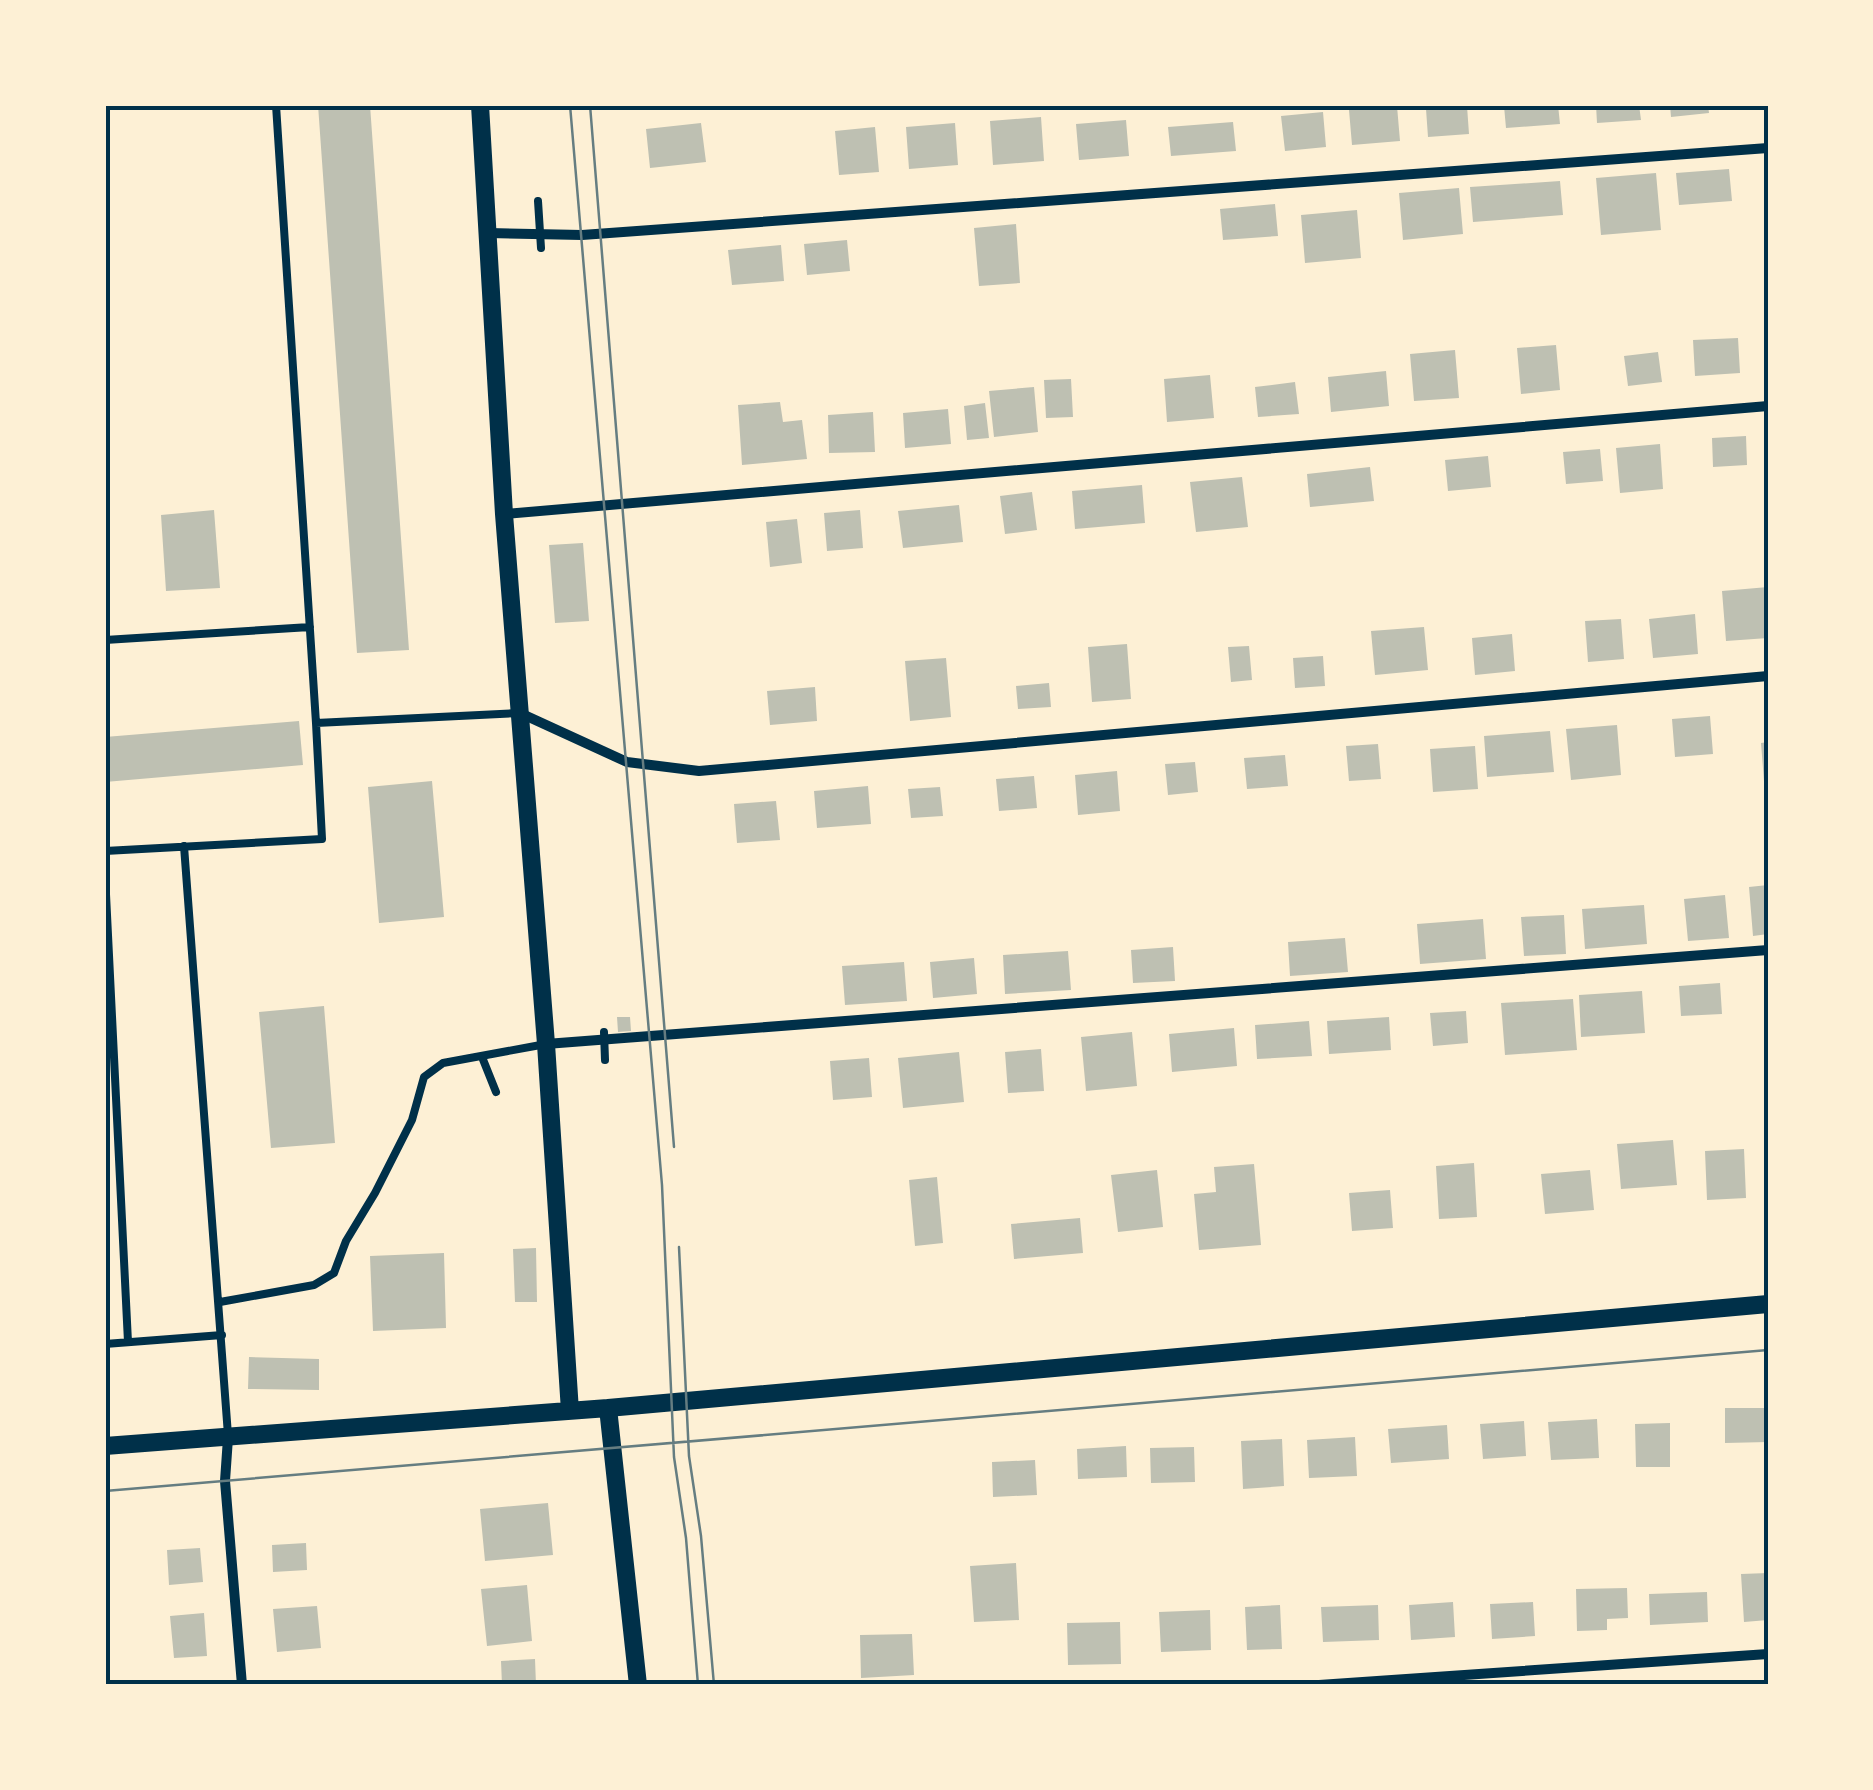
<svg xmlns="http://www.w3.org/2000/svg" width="1873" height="1790" font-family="'PT Serif',serif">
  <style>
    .building { fill: #bec0b2 }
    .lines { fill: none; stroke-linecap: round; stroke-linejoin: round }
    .service { stroke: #003049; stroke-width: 8 }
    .minor { stroke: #003049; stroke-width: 10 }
    .tertiary { stroke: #003049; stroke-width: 18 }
    .tram { stroke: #657d81; stroke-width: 2.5 }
    .neatline { fill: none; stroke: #003049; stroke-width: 4 }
  </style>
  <rect width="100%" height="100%" fill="#fdf0d5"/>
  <!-- building -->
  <path class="building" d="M318 105H370L409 650 357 653Z
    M1519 105H1558L1560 124 1506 128 1504 106Z
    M1596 105H1639L1641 120 1597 123Z
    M1670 105H1708L1709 113 1671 117Z
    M1397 106 1400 141 1352 145 1349 110Z
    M1467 106 1469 134 1428 137 1426 109Z
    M1323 112 1326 147 1285 151 1281 116Z
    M1041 117 1044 161 993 165 990 121Z
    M1126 120 1129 156 1079 160 1076 124Z
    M1233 122 1236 151 1171 156 1168 127Z
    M701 123 706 162 650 168 646 129Z
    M955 123 958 165 909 169 906 127Z
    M875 127 879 172 839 175 835 131Z
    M1729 169 1732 201 1679 205 1676 173Z
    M1656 173 1661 230 1601 235 1596 178Z
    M1560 181 1563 215 1473 222 1470 187Z
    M1459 188 1463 234 1403 240 1399 193Z
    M1275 204 1278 236 1223 240 1220 209Z
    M1357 210 1361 258 1305 263 1301 215Z
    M1016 224 1020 283 979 286 974 228Z
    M847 240 850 271 807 275 804 244Z
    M781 245 784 281 732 285 728 250Z
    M1738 338 1740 373 1695 376 1693 340Z
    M1556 345 1560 390 1521 394 1517 348Z
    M1455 350 1459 398 1414 401 1410 354Z
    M1658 352 1662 382 1628 386 1624 356Z
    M1386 371 1389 406 1331 412 1328 377Z
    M1210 375 1214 418 1167 422 1164 379Z
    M1071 379 1073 417 1046 418 1044 380Z
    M1295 382 1299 414 1258 417 1255 387Z
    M1034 387 1038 432 994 437 989 391Z
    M780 402 783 422 802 420 807 459 742 465 738 405Z
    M985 403 989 438 967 440 964 406Z
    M948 409 951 444 905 448 903 413Z
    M873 412 875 452 829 453 828 415Z
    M1746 436 1747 465 1713 467 1712 438Z
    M1660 444 1663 489 1620 493 1616 448Z
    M1600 449 1603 481 1566 484 1563 452Z
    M1488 456 1491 487 1448 491 1445 460Z
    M1370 467 1374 501 1310 507 1307 474Z
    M1242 477 1248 527 1196 532 1190 482Z
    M1142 485 1145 523 1075 529 1072 491Z
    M1032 492 1037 530 1005 534 1000 496Z
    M959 505 963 542 903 548 898 511Z
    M214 510 220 588 166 591 161 515Z
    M860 510 863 548 827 551 824 513Z
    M797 519 802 563 770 567 766 522Z
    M583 543 589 621 555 623 549 545Z
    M1768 587V638L1726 641 1722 591Z
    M1695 614 1698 654 1653 658 1649 619Z
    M1621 619 1624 659 1588 662 1585 621Z
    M1424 627 1428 670 1375 675 1371 631Z
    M1512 634 1515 671 1475 675 1472 638Z
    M1127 644 1131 699 1092 702 1088 647Z
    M1249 646 1252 680 1231 682 1228 647Z
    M1323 656 1325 686 1295 688 1293 658Z
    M946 658 951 717 910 721 905 661Z
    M1049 683 1051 707 1018 709 1016 686Z
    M815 687 817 721 770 725 767 691Z
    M1710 716 1713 754 1675 757 1672 719Z
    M299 721 303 765 105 782V737Z
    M1617 725 1621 775 1571 780 1566 729Z
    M1550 731 1554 772 1487 777 1484 736Z
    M1768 742V794H1765L1761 743Z
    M1378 744 1381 779 1349 781 1346 746Z
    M1475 746 1478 789 1433 792 1430 749Z
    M1285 755 1288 786 1247 789 1244 758Z
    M1195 762 1198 792 1168 795 1165 764Z
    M1117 771 1120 811 1078 815 1075 775Z
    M1034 776 1037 808 999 811 996 779Z
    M432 781 444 917 379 923 368 787Z
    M868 786 871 824 817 828 814 791Z
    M940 787 943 816 911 818 908 789Z
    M776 801 780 840 737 843 734 804Z
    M1768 885V934L1753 936 1749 887Z
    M1725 895 1729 938 1688 941 1684 899Z
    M1644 905 1647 944 1585 949 1582 909Z
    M1564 915 1566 954 1524 956 1521 917Z
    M1483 919 1486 959 1420 964 1417 924Z
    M1345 938 1348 972 1290 976 1288 942Z
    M1173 947 1175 981 1133 983 1131 950Z
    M1068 951 1071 990 1005 994 1003 955Z
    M974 958 977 994 933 998 930 962Z
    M904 962 907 1001 845 1005 842 966Z
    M1720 983 1722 1014 1681 1016 1679 986Z
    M1642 991 1645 1033 1581 1037 1579 995Z
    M1573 999 1577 1050 1505 1055 1501 1003Z
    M324 1006 335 1143 271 1148 259 1012Z
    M1466 1011 1468 1043 1433 1046 1430 1013Z
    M617 1017H630L631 1031 618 1032Z
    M1389 1017 1391 1050 1329 1054 1327 1021Z
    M1309 1021 1312 1056 1257 1059 1255 1025Z
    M1234 1028 1237 1066 1172 1072 1169 1034Z
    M1132 1032 1137 1086 1086 1091 1081 1037Z
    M1041 1049 1044 1091 1008 1093 1005 1052Z
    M959 1052 964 1102 903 1108 898 1058Z
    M869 1058 872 1097 833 1100 830 1061Z
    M1673 1140 1677 1185 1621 1189 1617 1144Z
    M1744 1149 1746 1198 1707 1200 1705 1151Z
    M1474 1163 1477 1217 1439 1219 1436 1166Z
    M1254 1164 1261 1245 1199 1250 1194 1194 1216 1192 1214 1167Z
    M1157 1170 1163 1227 1118 1232 1111 1175Z
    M1590 1170 1594 1210 1545 1214 1541 1174Z
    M937 1177 943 1243 915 1246 909 1180Z
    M1390 1190 1393 1228 1352 1231 1349 1193Z
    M1080 1218 1083 1253 1014 1259 1011 1224Z
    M105 1246H108L110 1286H105Z
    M536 1248 537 1302H515L513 1249Z
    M444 1253 446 1328 373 1331 370 1256Z
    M249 1357 319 1359V1390L248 1389Z
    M1725 1408H1768V1442L1725 1443Z
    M1597 1419 1599 1458 1551 1460 1548 1422Z
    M1524 1421 1526 1456 1483 1459 1480 1424Z
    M1670 1423V1467H1636L1635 1424Z
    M1447 1425 1449 1459 1391 1463 1388 1429Z
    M1355 1437 1357 1476 1309 1478 1307 1440Z
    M1282 1439 1284 1486 1243 1489 1241 1441Z
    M1126 1446 1127 1477 1078 1479 1077 1449Z
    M1194 1447 1195 1482 1151 1483 1150 1448Z
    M1035 1460 1037 1495 993 1497 992 1462Z
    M548 1503 553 1555 485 1561 480 1509Z
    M306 1543 307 1570 273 1572 272 1545Z
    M200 1548 203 1582 169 1585 167 1550Z
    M1016 1563 1019 1620 974 1622 970 1566Z
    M1768 1573V1620L1744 1622 1741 1574Z
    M527 1585 532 1641 487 1646 481 1589Z
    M1627 1588 1628 1618 1607 1619V1630L1577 1631 1576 1589Z
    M1707 1592 1708 1622 1650 1625 1649 1594Z
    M1453 1602 1455 1637 1411 1640 1409 1605Z
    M1533 1602 1535 1636 1492 1639 1490 1604Z
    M1280 1605 1282 1649 1247 1650 1245 1607Z
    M1378 1605 1379 1640 1323 1642 1321 1607Z
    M317 1606 321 1648 277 1652 273 1609Z
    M1210 1610 1211 1650 1161 1652 1159 1612Z
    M204 1613 207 1656 174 1658 170 1616Z
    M1120 1622 1121 1664 1068 1665 1067 1623Z
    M912 1634 914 1675 861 1678 860 1635Z
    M535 1659 536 1685H502L501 1661Z"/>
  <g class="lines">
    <!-- service -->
    <path class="service" d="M276 105 316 723 519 713
      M538 201 541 248
      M105 640 310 627
      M184 846 228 1435
      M105 851 322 839 316 723
      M105 874 128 1342
      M604 1032 605 1060
      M482 1057 496 1092
      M220 1302 314 1285 334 1273 346 1241 375 1193 412 1120 424 1077 443 1063 546 1044
      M105 1344 222 1335"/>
    <!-- minor -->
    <path class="minor" d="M489 233 582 235 1768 148
      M504 514 1768 406
      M520 713 627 762 699 771 1768 676
      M546 1044 1768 950
      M228 1438 225 1481 242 1685
      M1319 1685 1768 1654"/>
    <!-- tertiary -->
    <path class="tertiary" d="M480 105 504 514 546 1044 570 1411
      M608 1408 638 1685
      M105 1446 608 1408 1768 1304"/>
    <!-- tram -->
    <path class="tram" d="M570 105 662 1185 674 1457 686 1538 698 1685
      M590 105 674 1147
      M679 1247 689 1456 701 1536 714 1685
      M105 1491 1768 1350"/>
  </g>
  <!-- border -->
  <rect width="1873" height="1790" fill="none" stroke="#fdf0d5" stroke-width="215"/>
  <rect x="108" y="108" width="1658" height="1574" class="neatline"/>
</svg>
